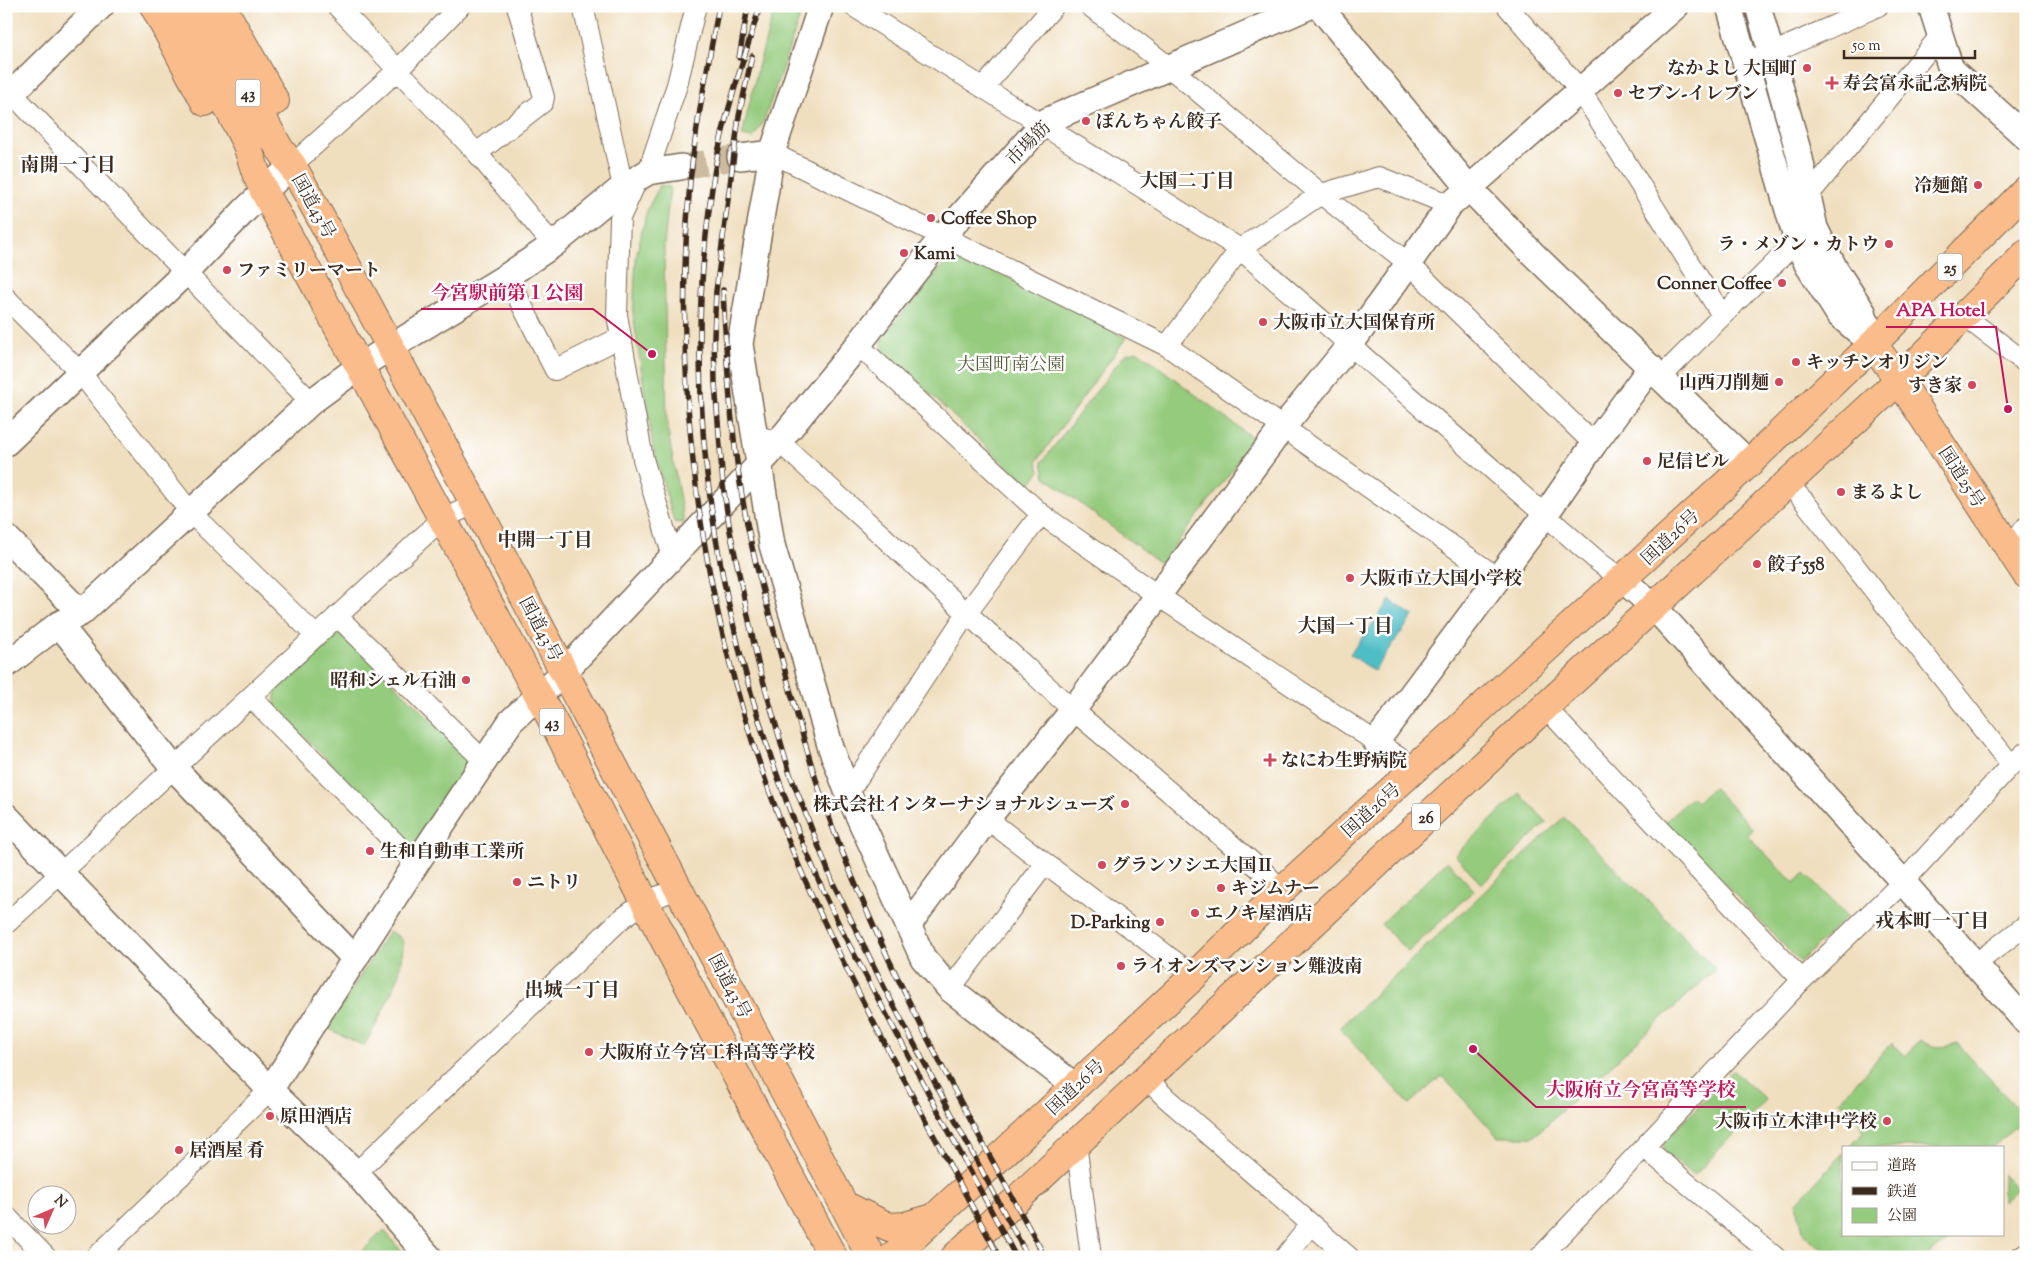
<svg xmlns="http://www.w3.org/2000/svg" width="2032" height="1263" font-family="'Sorts Mill Goudy','Noto Serif JP',serif">
  <style>
    .green { fill: #94cb7d; stroke: #687a4e }
    .water { fill: #4fbdc6; stroke: #457472 }
    .lines { fill: none; stroke-linecap: round; stroke-linejoin: round }
    .tertiary-tunnel { stroke: #ccbb9f; stroke-width: 25; stroke-dasharray: 25 12; stroke-linecap: butt }
    .minor-casing { stroke: #7a6956; stroke-width: 22 }
    .tertiary-casing { stroke: #7a6956; stroke-width: 28 }
    .trunk-casing { stroke: #7a6956; stroke-width: 30 }
    .minor { stroke: #fff; stroke-width: 20 }
    .tertiary { stroke: #fff; stroke-width: 25 }
    .trunk { stroke: #fabc8b; stroke-width: 28 }
    .rail-casing { stroke: #3b2a1e; stroke-width: 5.5 }
    .rail { stroke: #fff; stroke-width: 4; stroke-dasharray: 11; stroke-linecap: butt }
    .poi-dot { fill: #d1495b; stroke: #fff; stroke-width: 2 }
    .labels { text-anchor: middle; stroke-width: 5; stroke-linejoin: round; paint-order: stroke }
    .shield { fill: #fff; stroke: #766a62; stroke-width: 1 }
    .shield-label { font-size: 16px; font-weight: bold; fill: #3b2a1e }
    .poi-label { font-size: 18px; font-weight: bold; fill: #3b2a1e; stroke: #fff; text-anchor: start }
    .street-label { font-size: 18px; fill: #3b2a1e; stroke: #fff }
    .park-label { font-size: 18px; fill: #565a3a; stroke: #fff }
    .neighbourhood-label { font-size: 19px; font-weight: bold; fill: #3b2a1e; stroke: #fff }
    .leader { fill: none; stroke: #c2185b; stroke-width: 2 }
    .callout-dot { fill: #c2185b; stroke: #fff; stroke-width: 2 }
    .callout-label { font-size: 19px; text-anchor: middle; font-weight: bold; fill: #c2185b; stroke: #fff; stroke-width: 5; stroke-linejoin: round; paint-order: stroke }
  </style>
  <rect width="100%" height="100%" fill="#fff"/>
  <filter id="ink" filterUnits="userSpaceOnUse"><feTurbulence type="fractalNoise" baseFrequency=".02" numOctaves="2"/><feDisplacementMap in="SourceGraphic" scale="10" xChannelSelector="R" yChannelSelector="G"/><feConvolveMatrix kernelMatrix="1 2 1 2 8 2 1 2 1" color-interpolation-filters="sRGB"/></filter>
  <filter id="wash" filterUnits="userSpaceOnUse"><feTurbulence type="fractalNoise" baseFrequency=".0096" numOctaves="4" result="noise"/><feDisplacementMap in="SourceGraphic" scale="20" xChannelSelector="R" yChannelSelector="G"/><feGaussianBlur stdDeviation="1.12" result="paint"/><feColorMatrix in="noise" values="0 0 0 0 0 0 0 0 0 0 0 0 0 0 0 0 0 1.4 0 .05"/><feComposite in="paint" operator="in"/></filter>
  <g filter="url(#wash)">
    <rect width="100%" height="100%" fill="#f0dfbf"/>
    <!-- green -->
    <path class="green" d="M775 6 803 8 764 121 753 138 742 136 758 67Z
      M660 185 670 187 664 246 667 426 684 523 674 522 653 447 633 315 636 257 647 210Z
      M961 255 1008 277 1126 338 1037 461 1040 471 1028 486 884 351 881 339 950 257Z
      M1138 351 1255 440 1161 564 1045 477 1042 462 1125 354Z
      M341 631 468 757 469 764 419 844 409 845 275 706V693Z
      M1713 787 1753 829 1747 835 1794 883 1805 873 1847 916 1800 962 1665 822 1692 797 1697 802Z
      M1519 793 1547 822 1482 884 1455 855Z
      M1564 817 1716 969 1533 1137H1498L1442 1076 1409 1104 1339 1028Z
      M1447 861 1474 890 1408 952 1381 924Z
      M389 931C393 934 400 936 402 940 406 945 398 968 399 976L377 1023 364 1046 327 1028Z
      M1920 1040C1933 1049 1943 1048 1957 1043L2025 1117 1993 1147H1849L1863 1132 1859 1121 1839 1101 1892 1043 1906 1056Z
      M1733 1070 1766 1100 1694 1176 1664 1151V1142Z
      M1843 1153V1234H1959L1924 1257H1839L1824 1251 1804 1234 1796 1203Z
      M2003 1174 2017 1189 2003 1202Z
      M384 1230 406 1257H356Z"/>
    <!-- water -->
    <path class="water" d="M1390 600 1413 616 1374 671 1350 654Z"/>
  </g>
  <g filter="url(#ink)">
    <g class="lines">
      <!-- tertiary-tunnel -->
      <path class="tertiary-tunnel" d="M681 167 740 157"/>
      <defs>
        <path id="minor" d="M337 6 477 153 553 245
          M583 6 623 187
          M853 6 1240 249 1600 563 1623 580
          M1090 6 1169 67 1321 194 1408 263 1594 444
          M1507 6 1581 91 1722 315
          M1744 61 1770 54 1878 6
          M6 84 24 106 311 402
          M983 88 1054 6
          M477 153 543 102 544 97 517 6
          M772 153 1167 346 1498 578
          M292 165 398 70 460 6
          M648 172 677 85 696 6
          M638 178 620 218 617 315 643 459 673 557
          M507 276 555 370 621 337
          M6 298 80 372 191 513 316 636
          M1964 316 2026 363
          M858 345 1041 514 1157 595 1416 769
          M1167 346 1240 249 1321 194 1379 177 1450 205
          M1661 377 1797 241 1808 196 1940 36
          M765 438 785 447 1073 710 1267 875 1281 891
          M1788 484 1804 501 2011 765
          M2008 548 2026 527
          M337 616 484 761
          M251 697 416 864
          M1545 707 1802 980
          M848 793 967 613 1041 514
          M987 819 1194 976
          M6 924 442 519 475 503
          M1974 965 2026 925
          M950 989 1045 864
          M1146 1078 1166 1098 1349 1257
          M1076 1143 1091 1257
          M1644 1147 1775 1257
          M356 1173 620 920 645 902 679 888
          M6 1216 46 1257
          M96 1257 270 1090
          M1285 1257 1311 1224
          M1540 1257 1802 980 1903 882 2011 765 2026 752
          M2020 1257 2026 1253"/>
        <path id="tertiary" d="M821 6 772 153 740 344 772 545 830 745 848 793 923 958 950 989 1075 1086
          M1319 6 1469 188 1533 254 1749 463
          M1729 6 1797 241 1807 264 1839 315 1873 344
          M1758 6 1799 154 1815 228 1835 269 1863 312 1873 344
          M1931 6 1951 69 2026 137
          M6 99 101 6
          M740 157 772 153
          M6 443 185 273 245 210 292 165
          M6 537 81 613
          M1623 580 1654 607 1903 882 2026 1022
          M59 624 173 767 355 959
          M6 665 59 624 81 613 311 402 360 366 507 276 553 245 623 187 648 172 681 167
          M1376 742 1545 515 1594 444 1651 367
          M6 816 270 1090 356 1173 429 1257
          M909 924 987 819 1073 710 1283 427 1353 341 1450 205 1676 6
          M270 1090 416 864 511 721 564 672 767 456 858 345 943 236 1044 122 1310 6"/>
        <path id="trunk" d="M154 6 205 102
          M177 6 247 145 256 173 264 191 557 729 655 922 833 1257
          M200 6 279 148 292 165C489 527 681 892 871 1257
          M222 6 275 101
          M1873 344 1899 380 2026 574
          M844 1205 889 1227 905 1226 930 1219
          M892 1257 1194 976 1281 891 1749 463 1873 344 2026 190
          M955 1257 1545 707 1899 380 2026 254"/>
      </defs>
      <!-- minor casing -->
      <use href="#minor" class="minor-casing"/>
      <!-- tertiary casing -->
      <use href="#tertiary" class="tertiary-casing"/>
      <!-- trunk casing -->
      <use href="#trunk" class="trunk-casing"/>
      <!-- minor -->
      <use href="#minor" class="minor"/>
      <!-- tertiary -->
      <use href="#tertiary" class="tertiary"/>
      <!-- trunk -->
      <use href="#trunk" class="trunk"/>
      <defs>
        <path id="rail" d="M719 6C708 65 696 123 690 182 669 419 709 663 805 880 862 1009 933 1132 999 1257
          M760 6C742 66 720 126 712 188 704 244 699 300 700 356 701 552 759 763 845 937L1016 1257
          M752 56 739 116 716 291 714 336 715 383 723 485 730 531 758 663 790 774 833 883 887 993 1028 1257
          M739 58 748 6
          M723 290C727 376 733 463 752 547 761 587 773 627 784 667 796 712 808 757 823 801 880 961 964 1109 1045 1257"/>
      </defs>
      <!-- rail casing -->
      <use href="#rail" class="rail-casing"/>
      <!-- rail -->
      <use href="#rail" class="rail"/>
    </g>
  </g>
  <!-- markers -->
  <g class="poi-dot">
    <circle cx="1807" cy="68" r="5"/>
    <path d="M1829.5 75.5h5v5h5v5h-5v5h-5v-5h-5v-5h5z"/>
    <circle cx="1618" cy="93" r="5"/>
    <circle cx="1086" cy="121" r="5"/>
    <circle cx="1978" cy="185" r="5"/>
    <circle cx="931" cy="218" r="5"/>
    <circle cx="1889" cy="244" r="5"/>
    <circle cx="904" cy="253" r="5"/>
    <circle cx="227" cy="270" r="5"/>
    <circle cx="1782" cy="283" r="5"/>
    <circle cx="1263" cy="322" r="5"/>
    <circle cx="1796" cy="362" r="5"/>
    <circle cx="1779" cy="382" r="5"/>
    <circle cx="1972" cy="385" r="5"/>
    <circle cx="1647" cy="461" r="5"/>
    <circle cx="1841" cy="492" r="5"/>
    <circle cx="1757" cy="564" r="5"/>
    <circle cx="1350" cy="578" r="5"/>
    <circle cx="466" cy="680" r="5"/>
    <path d="M1267.5 752.5h5v5h5v5h-5v5h-5v-5h-5v-5h5z"/>
    <circle cx="1125" cy="804" r="5"/>
    <circle cx="370" cy="851" r="5"/>
    <circle cx="1102" cy="865" r="5"/>
    <circle cx="517" cy="882" r="5"/>
    <circle cx="1221" cy="888" r="5"/>
    <circle cx="1195" cy="913" r="5"/>
    <circle cx="1160" cy="922" r="5"/>
    <circle cx="1121" cy="966" r="5"/>
    <circle cx="589" cy="1052" r="5"/>
    <circle cx="270" cy="1116" r="5"/>
    <circle cx="1887" cy="1121" r="5"/>
    <circle cx="179" cy="1150" r="5"/>
  </g>
  <g class="labels">
    <!-- shield labels -->
    <g class="shield">
      <rect x="235.5" y="79.5" width="25" height="27" rx="4"/>
      <rect x="1937.5" y="253.5" width="25" height="27" rx="4"/>
      <rect x="539.5" y="708.5" width="25" height="27" rx="4"/>
      <rect x="1412" y="803.5" width="28" height="27" rx="4"/>
    </g>
    <g class="shield-label">
      <text x="248" y="99">43</text>
      <text x="1950" y="273">25</text>
      <text x="552" y="728">43</text>
      <text x="1426" y="823">26</text>
    </g>
    <!-- poi labels -->
    <g class="poi-label">
      <text x="1797" y="74" text-anchor="end">なかよし 大国町</text>
      <text x="1843" y="89">寿会富永記念病院</text>
      <text x="1628" y="99">セブン-イレブン</text>
      <text x="1096" y="127">ぽんちゃん餃子</text>
      <text x="1968" y="191" text-anchor="end">冷麺館</text>
      <text x="941" y="224">Coffee Shop</text>
      <text x="1879" y="250" text-anchor="end">ラ・メゾン・カトウ</text>
      <text x="914" y="259">Kami</text>
      <text x="237" y="276">ファミリーマート</text>
      <text x="1772" y="289" text-anchor="end">Conner Coffee</text>
      <text x="1273" y="328">大阪市立大国保育所</text>
      <text x="1806" y="368">キッチンオリジン</text>
      <text x="1769" y="388" text-anchor="end">山西刀削麺</text>
      <text x="1962" y="391" text-anchor="end">すき家</text>
      <text x="1657" y="467">尼信ビル</text>
      <text x="1851" y="498">まるよし</text>
      <text x="1767" y="570">餃子558</text>
      <text x="1360" y="584">大阪市立大国小学校</text>
      <text x="456" y="686" text-anchor="end">昭和シェル石油</text>
      <text x="1281" y="766">なにわ生野病院</text>
      <text x="1115" y="810" text-anchor="end">株式会社インターナショナルシューズ</text>
      <text x="380" y="857">生和自動車工業所</text>
      <text x="1112" y="871">グランソシエ大国Ⅱ</text>
      <text x="527" y="888">ニトリ</text>
      <text x="1231" y="894">キジムナー</text>
      <text x="1205" y="919">エノキ屋酒店</text>
      <text x="1150" y="928" text-anchor="end">D-Parking</text>
      <text x="1131" y="972">ライオンズマンション難波南</text>
      <text x="599" y="1058">大阪府立今宮工科高等学校</text>
      <text x="280" y="1122">原田酒店</text>
      <text x="1877" y="1127" text-anchor="end">大阪市立木津中学校</text>
      <text x="189" y="1156">居酒屋 肴</text>
    </g>
    <!-- street labels -->
    <g class="street-label">
      <text transform="translate(1028 143) rotate(-45)" y="6">市場筋</text>
      <text transform="translate(314 206) rotate(61)" y="6">国道43号</text>
      <text transform="translate(1962 477) rotate(57)" y="6">国道25号</text>
      <text transform="translate(1670 537) rotate(-43)" y="6">国道26号</text>
      <text transform="translate(541 629) rotate(62)" y="6">国道43号</text>
      <text transform="translate(1371 810) rotate(-42)" y="6">国道26号</text>
      <text transform="translate(730 986) rotate(62)" y="6">国道43号</text>
      <text transform="translate(1075 1087) rotate(-43)" y="6">国道26号</text>
    </g>
    <!-- park labels -->
    <g class="park-label">
      <text x="1011" y="370">大国町南公園</text>
    </g>
    <!-- neighbourhood labels -->
    <g class="neighbourhood-label">
      <text x="68" y="171">南開一丁目</text>
      <text x="1187" y="187">大国二丁目</text>
      <text x="545" y="546">中開一丁目</text>
      <text x="1345" y="632">大国一丁目</text>
      <text x="1932" y="927">戎本町一丁目</text>
      <text x="572" y="996">出城一丁目</text>
    </g>
  </g>
  <!-- callouts -->
  <path class="leader" d="M652 354L593 309H421M2008 409L1996 327H1886M1473 1049L1536 1107H1746"/>
  <g class="callout-dot">
    <circle cx="652" cy="354" r="5"/>
    <circle cx="2008" cy="409" r="5"/>
    <circle cx="1473" cy="1049" r="5"/>
  </g>
  <g class="callout-label">
    <text x="507" y="299">今宮駅前第１公園</text>
    <text x="1941" y="316">APA Hotel</text>
    <text x="1641" y="1096">大阪府立今宮高等学校</text>
  </g>
  <!-- margin -->
  <rect width="2032" height="1263" fill="none" stroke="#fff" stroke-width="25"/>
  <!-- legend -->
  <rect x="1842" y="1146" width="162" height="90" fill="#ffffff" stroke="#b1aaa5"/>
  <rect x="1852" y="1162" width="25" height="8" fill="#ffffff" stroke="#b1aaa5"/>
  <text x="1887" y="1170" font-size="15" fill="#3b2a1e">道路</text>
  <rect x="1852" y="1187" width="25" height="8" fill="#3b2a1e" stroke="#b1aaa5"/>
  <text x="1887" y="1196" font-size="15" fill="#3b2a1e">鉄道</text>
  <rect x="1852" y="1208" width="25" height="15" fill="#94cb7d" stroke="#b1aaa5"/>
  <text x="1887" y="1220" font-size="15" fill="#3b2a1e">公園</text>
  <!-- north arrow -->
  <g transform="translate(52 1210) rotate(45)"><circle r="24" fill="#ffffff" stroke="#b1aaa5"/>
  <path d="M0-4L9 19L0 12L-9 19Z" fill="#d1495b"/>
  <text y="-8" font-size="14" font-weight="bold" text-anchor="middle" fill="#3b2a1e">N</text>
  </g>
  <!-- scale -->
  <path d="M1844 50v8h131v-8" fill="none" stroke="#3b2a1e" stroke-width="2.5"/>
  <text x="1852" y="50" font-size="15" fill="#3b2a1e" stroke="#ffffff" stroke-width="4" paint-order="stroke">50 m</text>
</svg>
